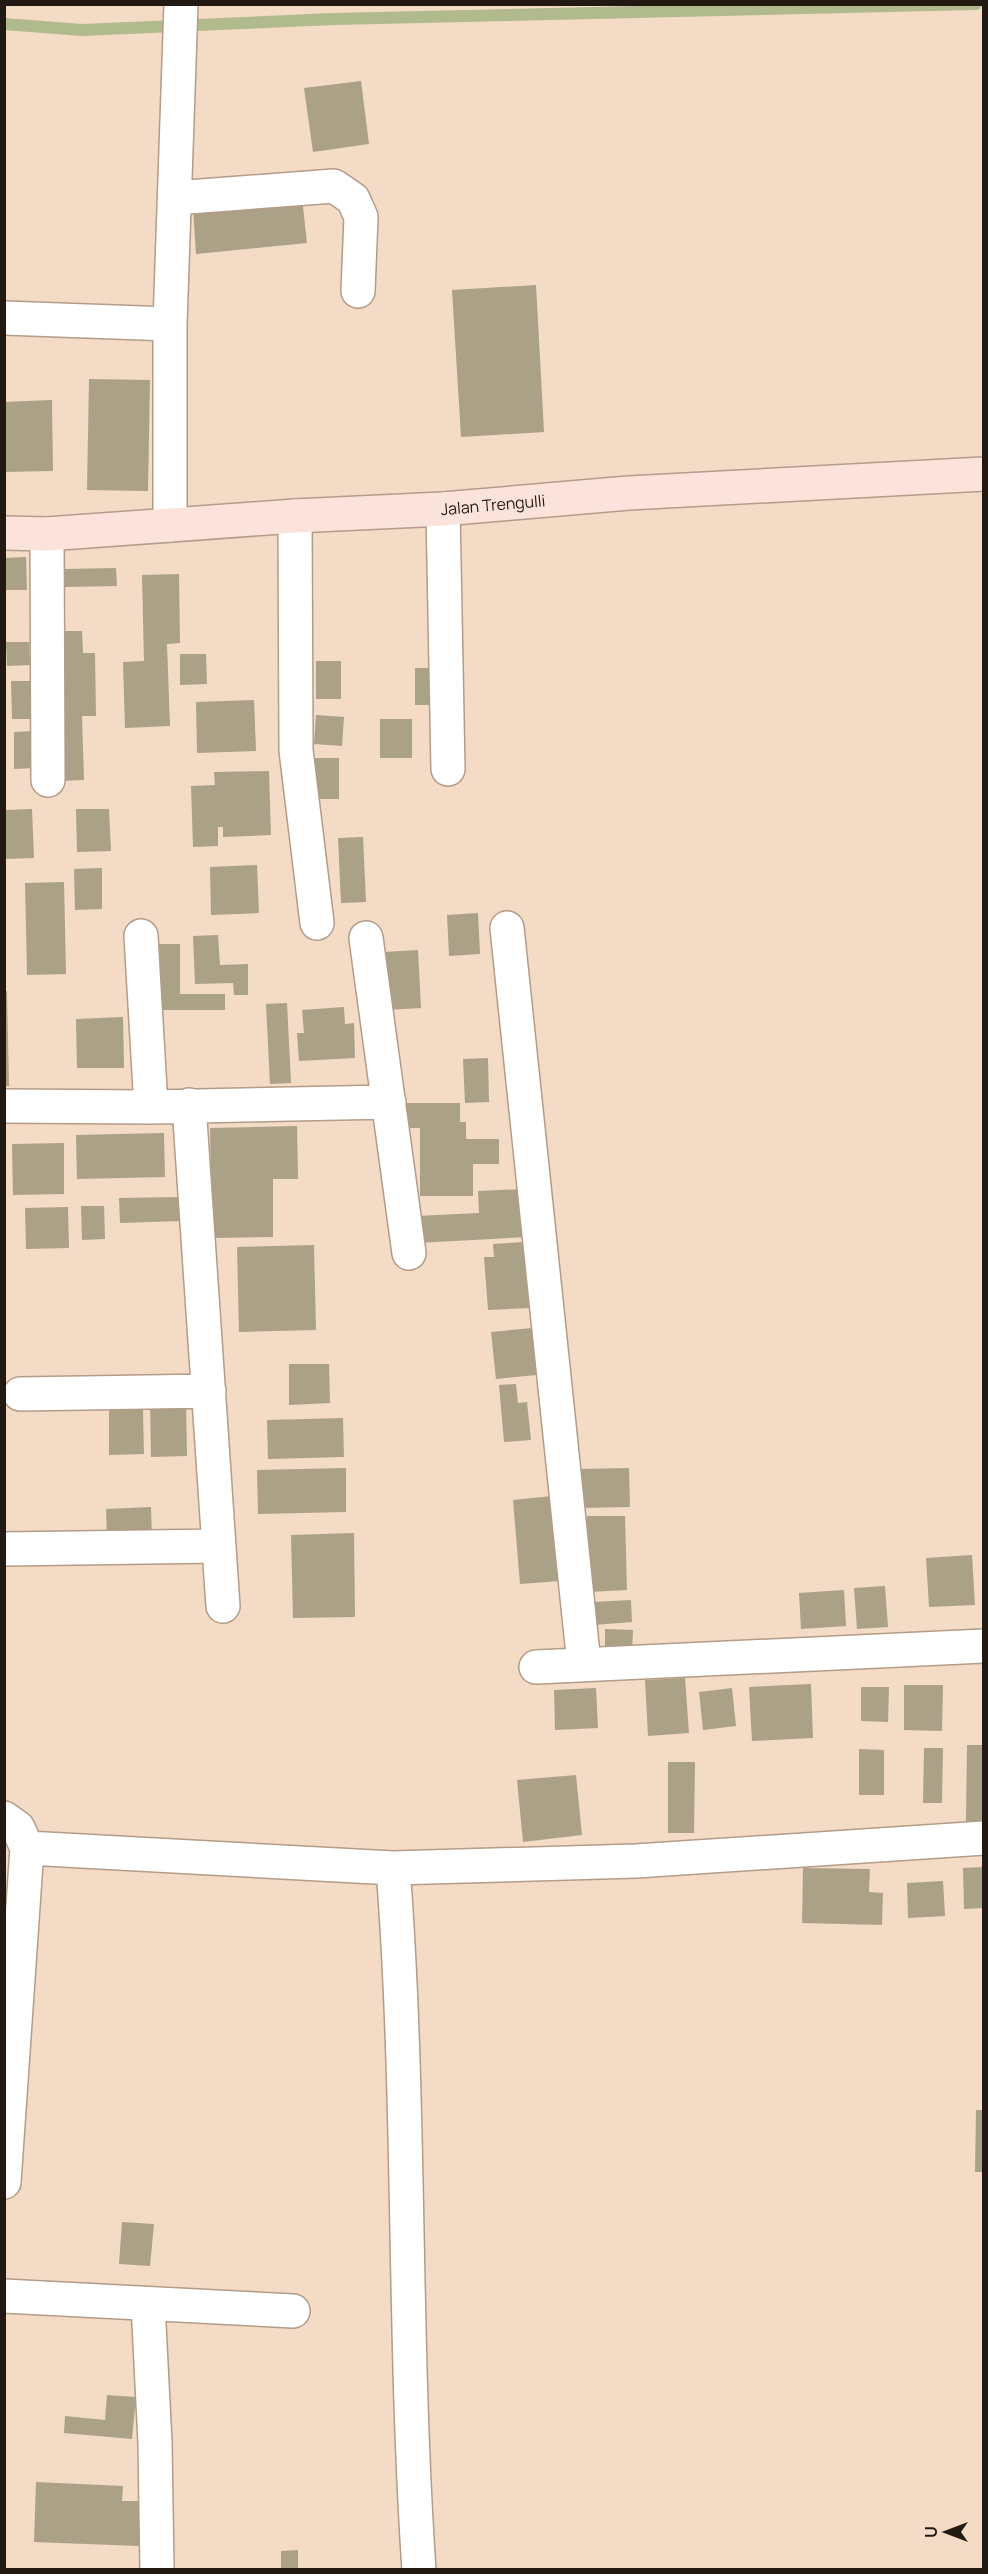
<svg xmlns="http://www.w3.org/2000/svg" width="988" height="2574" font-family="Manrope,sans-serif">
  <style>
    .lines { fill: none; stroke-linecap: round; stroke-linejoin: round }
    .stream { stroke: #b1ba8c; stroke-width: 12 }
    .building { fill: #aaa186 }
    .street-casing { stroke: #b39c88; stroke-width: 36 }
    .secondary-casing { stroke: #b39c88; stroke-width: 36 }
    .street { stroke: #fff; stroke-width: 33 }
    .secondary { stroke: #fbe3dc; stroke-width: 33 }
    .labels { text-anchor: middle; stroke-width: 5; stroke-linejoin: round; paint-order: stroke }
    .street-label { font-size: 16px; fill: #221912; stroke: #f3dbc6 }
  </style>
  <rect width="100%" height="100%" fill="#f3dbc6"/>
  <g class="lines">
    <!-- stream -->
    <path class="stream" d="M4 24 82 30 334 19 976 4"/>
  </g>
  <!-- building -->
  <path class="building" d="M361 81 369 144 313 152 304 88Z
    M302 198 307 243 196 254 193 208Z
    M536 285 544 432 461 437 452 290Z
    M89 379 150 380 148 491 87 490Z
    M52 400 53 471 4 472V402Z
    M26 557 27 590H4V558Z
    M116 568 117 586 64 587V569Z
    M179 574 180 643 167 644 170 726 125 728 123 662 144 661 142 575Z
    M53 631H82L83 653H95L96 716H82L84 780 57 781Z
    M6 642H29L30 665 7 666Z
    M180 654H206L207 684 180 685Z
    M316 661H341V699H316Z
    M415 668H434V705H415Z
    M11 681H31L32 719H12Z
    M254 700 256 751 197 753 196 702Z
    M316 715 344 717 342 746 314 744Z
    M380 719H412V758H380Z
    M34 731 35 768 14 769V732Z
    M314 758H339V799H314Z
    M269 771 271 835 223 837V827H218V846L193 847 191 786 215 785 214 772Z
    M32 809 34 858 4 859V810Z
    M76 809H109L111 851 77 852Z
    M363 837 366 902 341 903 338 838Z
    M257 865 259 913 211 915 210 867Z
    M102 868V909L75 910 74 869Z
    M64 882 66 974 27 975 25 883Z
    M478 913 480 954 449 956 447 915Z
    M218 935 220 965 248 964V995H234L233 983 195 984 193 936Z
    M156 944H180V994H225V1010H157Z
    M418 950 421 1008 387 1010 384 952Z
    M4 991H7L9 1086H4Z
    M287 1003 291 1083 270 1084 266 1004Z
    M344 1007 345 1024 354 1023 355 1058 299 1061 297 1033H304L302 1010Z
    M123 1017 124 1068H77L76 1019Z
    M488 1058 489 1102 465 1103 463 1059Z
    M407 1103H460V1122H466V1139H499V1164H473V1196H420V1128H407Z
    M297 1126 298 1179H273V1237L212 1238 210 1128Z
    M164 1133 165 1177 77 1179 76 1135Z
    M64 1143V1194L13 1195 12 1144Z
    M524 1189 527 1237 417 1243 416 1216 479 1213 478 1191Z
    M181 1197V1221L120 1223 119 1198Z
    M81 1206H104L105 1239 82 1240Z
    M68 1207 69 1248 26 1249 25 1208Z
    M526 1242 530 1308 488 1310 484 1257H494L493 1244Z
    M314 1245 316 1330 239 1332 237 1247Z
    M532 1328 536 1375 496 1379 491 1332Z
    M289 1364H329L330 1403 289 1405Z
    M516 1384 518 1403 527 1402 531 1440 504 1442 499 1385Z
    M186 1399 187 1456 151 1457 150 1400Z
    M109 1410H143L144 1454 109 1455Z
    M343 1418 344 1457 268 1459 267 1420Z
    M346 1468V1512L258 1514 257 1470Z
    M629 1468 630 1507 580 1508 579 1469Z
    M552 1496 560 1581 520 1584 513 1500Z
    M151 1507 152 1538 107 1539 106 1509Z
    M587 1516H625L627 1590 589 1592Z
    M354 1533 355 1617 293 1618 291 1535Z
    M972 1555 975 1605 929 1607 926 1558Z
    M885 1586 888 1627 857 1629 854 1588Z
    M844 1590 846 1626 801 1629 799 1593Z
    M631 1600 632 1622 594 1625 593 1602Z
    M605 1629 633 1630 632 1651 605 1650Z
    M685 1678 689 1733 648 1736 645 1680Z
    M811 1684 813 1738 752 1741 749 1687Z
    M904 1685H943L942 1731 904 1730Z
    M861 1687H889L888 1722 861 1721Z
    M596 1688 598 1728 555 1730 554 1690Z
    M732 1688 736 1726 703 1730 699 1692Z
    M967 1745H984V1821H966Z
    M924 1748H943L942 1803H923Z
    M859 1749 884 1750V1795H859Z
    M668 1762H695L694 1833H668Z
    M576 1775 582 1835 523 1842 517 1780Z
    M984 1867V1908L964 1909 963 1868Z
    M803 1868 870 1869 869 1892 883 1893 882 1925 802 1923Z
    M943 1881 945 1916 908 1918 907 1883Z
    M976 2110H984V2172H975Z
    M122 2222 154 2224 150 2266 119 2264Z
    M107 2395 136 2397 132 2439 64 2433 65 2416 105 2420Z
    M36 2482 123 2486 122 2501H140L139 2546 34 2542Z
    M298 2550V2570H281V2551Z"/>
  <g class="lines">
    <defs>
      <path id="street" d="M175 198 334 186 353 199 361 217 358 291
        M4 318 170 324
        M443 509 448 769
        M295 516 296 750 317 923
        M170 525V324L181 4
        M47 534 48 780
        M507 928 584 1664
        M141 936 151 1107
        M366 938 409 1253
        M189 1105 223 1606
        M4 1106 151 1107 389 1102
        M20 1394 209 1391
        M4 1549 218 1546
        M536 1667 984 1646
        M4 1818 18 1828 27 1848 4 2182
        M27 1848 393 1868 636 1861 984 1838
        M393 1868C411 2101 403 2336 419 2570
        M4 2296 293 2311
        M148 2304 155 2443 157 2570"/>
      <g id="secondary">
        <path id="s1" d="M4 533 47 534 295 516 443 509 629 493 984 474"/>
      </g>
    </defs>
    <!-- street casing -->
    <use href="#street" class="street-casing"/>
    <!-- secondary casing -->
    <use href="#secondary" class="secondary-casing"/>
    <!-- street -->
    <use href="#street" class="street"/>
    <!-- secondary -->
    <use href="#secondary" class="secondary"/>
  </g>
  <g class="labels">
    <!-- street labels -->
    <g class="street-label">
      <text dy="6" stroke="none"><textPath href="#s1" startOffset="490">Jalan Trengulli</textPath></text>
    </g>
  </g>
  <!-- border -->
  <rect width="988" height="2574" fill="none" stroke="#221912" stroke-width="12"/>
  <!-- north arrow -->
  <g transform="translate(946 2532) rotate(270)" stroke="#f3dbc6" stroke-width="4.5" paint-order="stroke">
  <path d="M0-4.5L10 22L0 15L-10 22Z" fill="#221912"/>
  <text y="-9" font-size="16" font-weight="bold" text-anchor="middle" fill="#221912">U</text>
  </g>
</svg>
